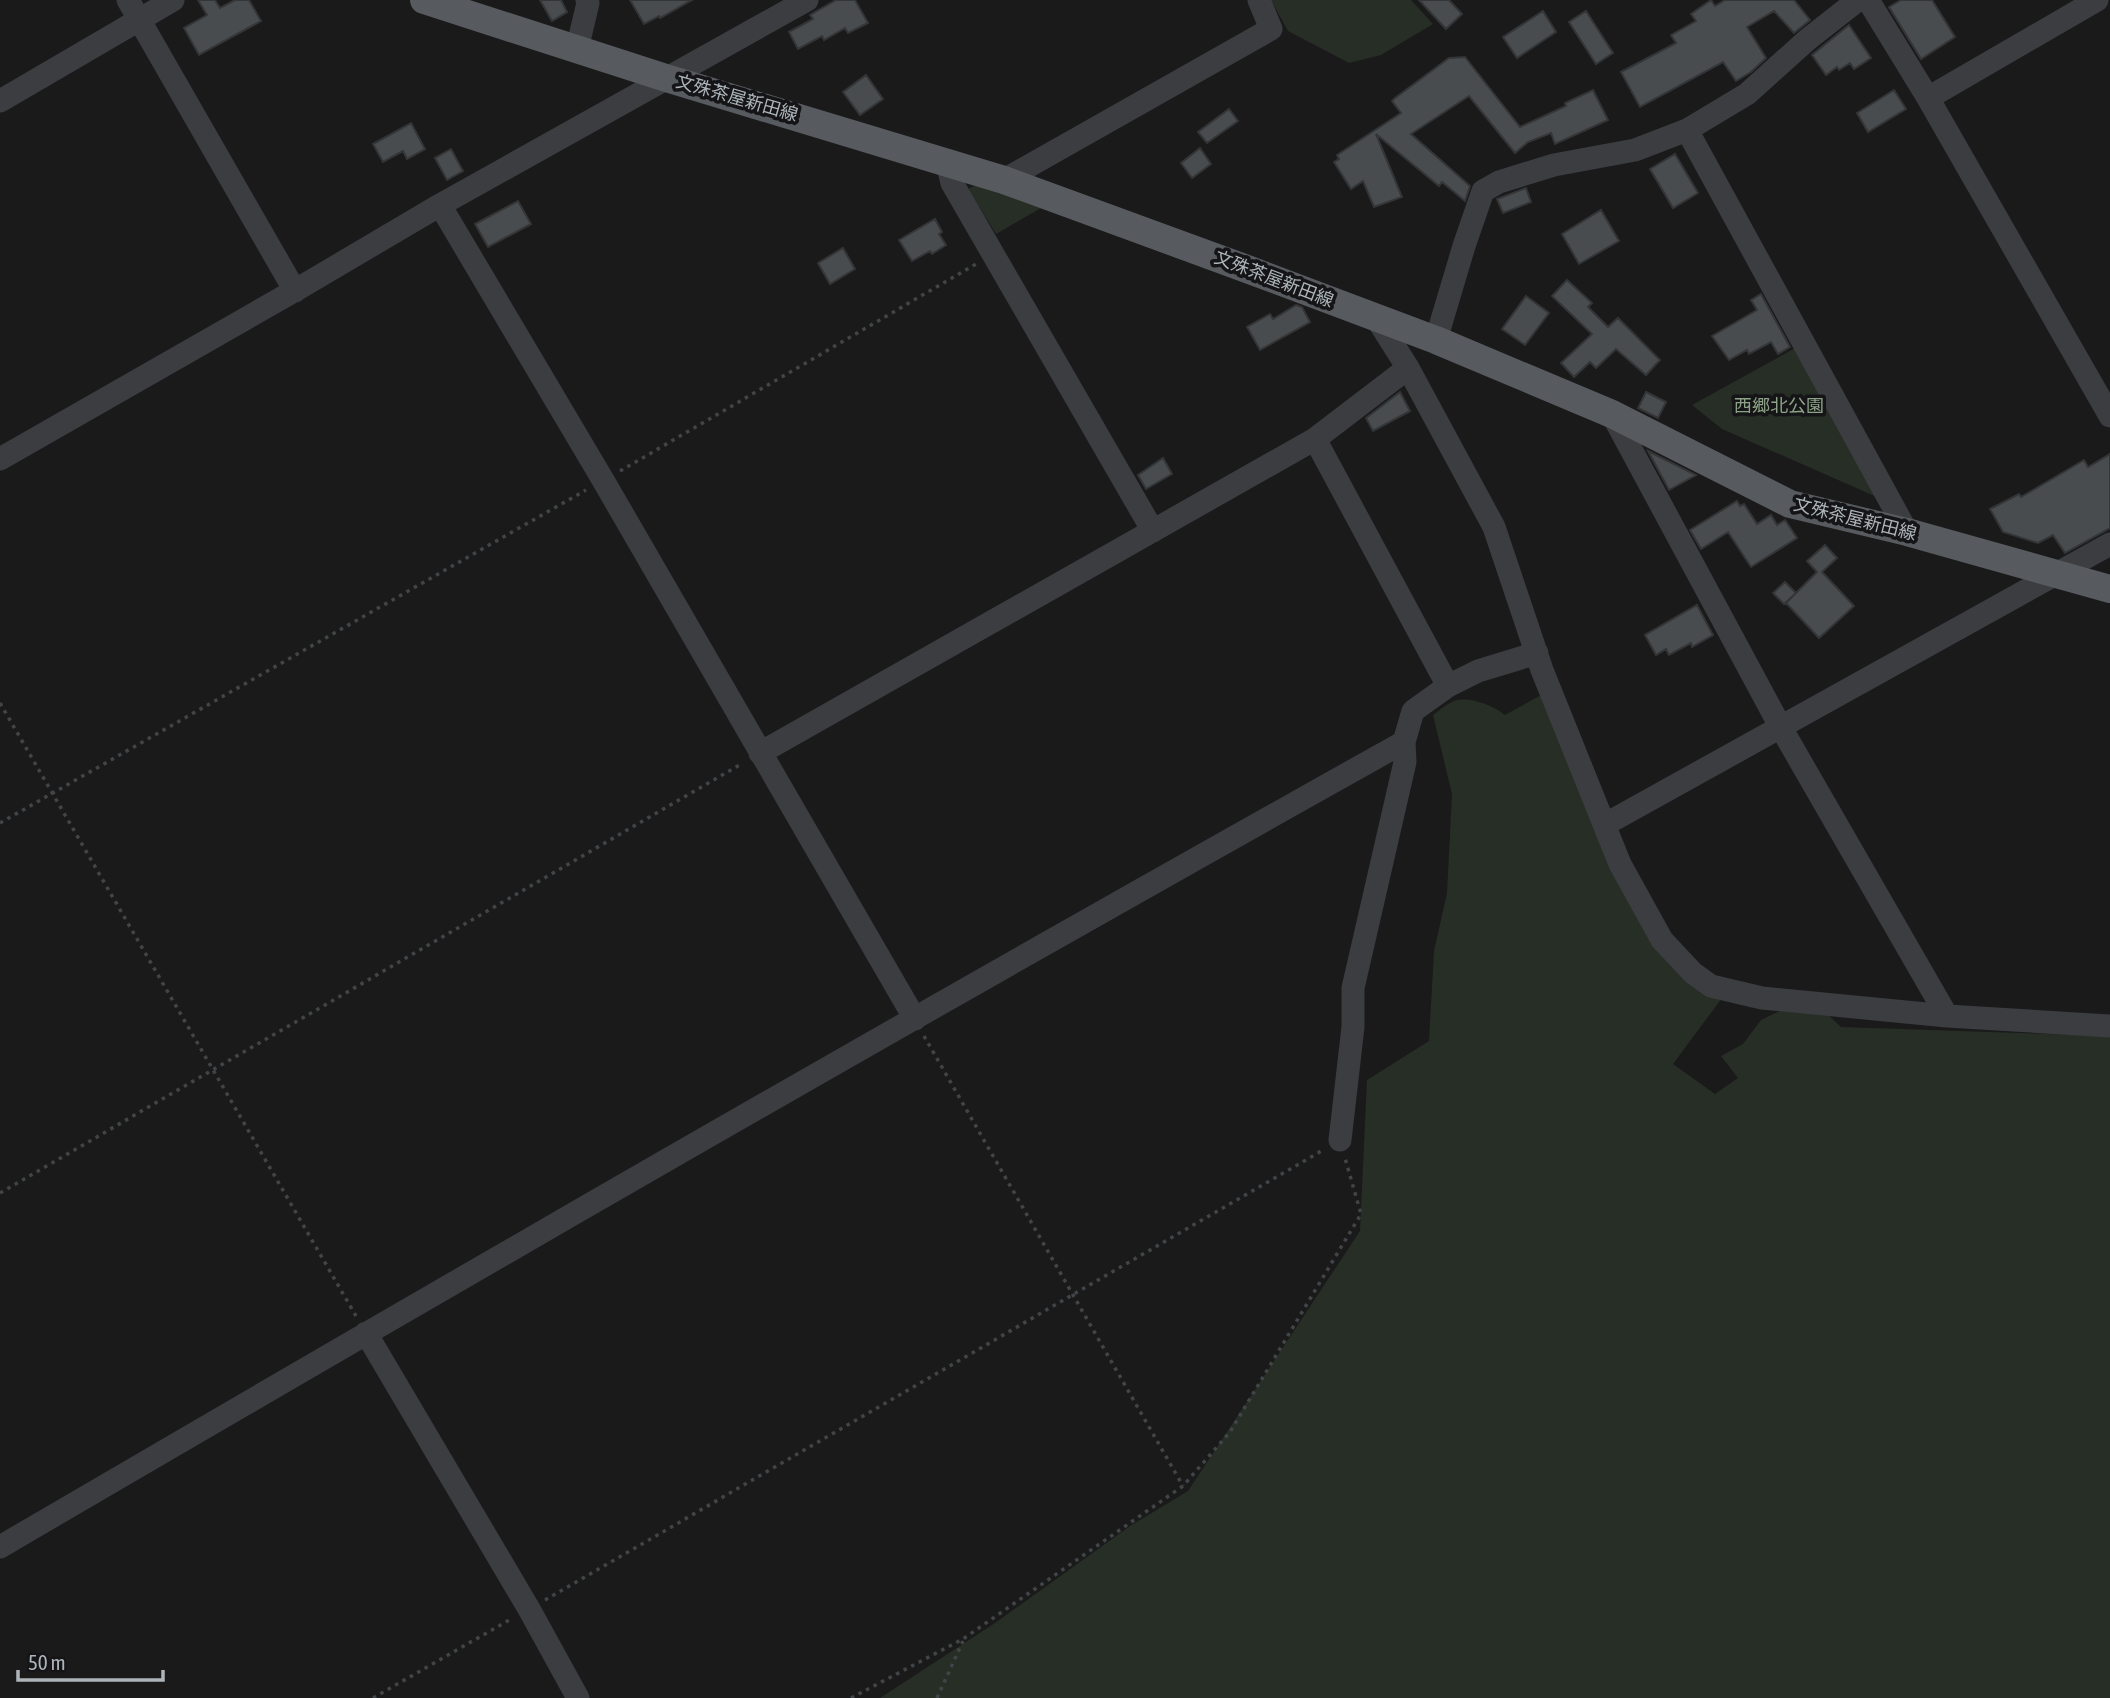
<svg xmlns="http://www.w3.org/2000/svg" width="2110" height="1698" font-family="'Asap Condensed','Noto Sans JP',sans-serif">
  <style>
    .green { fill: #272e26 }
    .building { fill: #494c4e; stroke: #343537; stroke-width: 2 }
    .lines { fill: none; stroke-linecap: round; stroke-linejoin: round }
    .path { stroke: #414547; stroke-width: 3.5; stroke-dasharray: 3.5 5; stroke-linecap: butt }
    .minor { stroke: #3b3d40; stroke-width: 23 }
    .major { stroke: #575b5f; stroke-width: 28 }
    .labels { text-anchor: middle; stroke-width: 7; stroke-linejoin: round; paint-order: stroke }
    .street-label { font-size: 18px; fill: #adb5ba; stroke: #151517 }
    .park-label { font-size: 18px; fill: #8da387; stroke: #151517 }
  </style>
  <rect width="100%" height="100%" fill="#1a1a1b"/>
  <!-- green -->
  <path class="green" d="M1271 0H1411L1433 24 1381 55 1349 63 1288 31Z
    M982 182 1048 204 996 234 968 189Z
    M1797 347 1879 498 1722 429 1692 405Z
    M1543 694 1649 931 1725 994 1673 1064 1715 1094 1738 1078 1721 1056 1743 1044 1761 1020 1794 1004 1823 1010 1841 1027 2110 1036V1698H880L995 1623 1130 1526 1188 1491 1360 1231 1367 1080 1429 1041 1434 951 1447 893 1452 794 1433 715C1440 710 1449 702 1457 700 1471 697 1495 706 1505 715Z"/>
  <!-- building -->
  <path class="building" d="M198 0H215L220 8 235 0H249L261 21 199 55 184 28 207 15Z
    M540 0H561L567 12 552 21Z
    M630 0H692L660 18 659 16 644 24Z
    M836 0H855L868 23 848 33 845 28 824 40 822 36 798 49 789 32 813 19 810 15Z
    M1419 0H1449L1462 14 1446 29Z
    M1711 0 1715 6 1725 0H1794L1810 20 1794 33 1774 11 1747 27 1766 58 1751 72 1736 81 1723 62 1640 107 1621 72 1676 43 1671 35 1696 21 1691 14Z
    M1901 0H1932L1955 37 1921 59 1889 7Z
    M1543 11 1556 32 1517 58 1503 37Z
    M1586 11 1613 53 1596 64 1569 22Z
    M1849 25 1871 58 1854 69 1850 63 1839 70 1837 67 1826 75 1812 55Z
    M1465 57 1520 127 1566 106 1565 103 1593 90 1608 120 1555 144 1551 133 1528 142 1515 153 1469 96 1411 134 1470 186 1465 201 1442 182 1439 186 1376 134 1402 197 1374 207 1363 181 1351 189 1334 162 1339 159 1337 155 1401 113 1392 101 1395 98 1449 58Z
    M866 75 883 99 860 115 843 92Z
    M1894 90 1906 109 1868 132 1857 113Z
    M1229 109 1238 121 1207 143 1198 132Z
    M411 123 425 149 407 159 403 151 383 162 373 144Z
    M1200 148 1211 164 1192 178 1181 163Z
    M451 149 463 171 447 180 435 158Z
    M1675 154 1698 193 1673 208 1650 169Z
    M1526 188 1531 202 1503 213 1497 199Z
    M518 201 531 224 488 247 475 224Z
    M1601 210 1619 241 1579 264 1562 234Z
    M935 219 942 232 939 234 946 245 932 254 930 251 912 261 899 240Z
    M843 248 855 269 830 284 818 263Z
    M1567 280 1592 303 1588 307 1608 327 1618 318 1660 360 1646 375 1616 349 1596 368 1590 362 1574 377 1561 363 1592 334 1552 296Z
    M1761 294 1790 347 1778 354 1771 342 1749 354 1747 350 1729 360 1712 336 1757 310 1751 300Z
    M1526 296 1549 313 1525 345 1502 329Z
    M1296 305 1302 307 1310 322 1260 350 1247 327 1270 314 1273 319Z
    M1400 392 1410 411 1373 431 1366 418Z
    M1646 392 1666 402 1658 418 1638 408Z
    M1648 451 1696 475 1669 490Z
    M2110 454V528L2065 553 2053 535 2038 543 2003 532 1990 509 2019 494 2021 497 2084 460 2088 467Z
    M1163 458 1172 474 1146 489 1138 475Z
    M1737 501 1740 506 1744 504 1757 524 1771 515 1777 525 1785 520 1797 538 1751 567 1728 532 1701 549 1690 530Z
    M1825 545 1837 558 1822 572 1854 606 1819 638 1786 603 1817 572 1807 561Z
    M1785 582 1796 593 1784 604 1773 593Z
    M1697 605 1713 635 1692 647 1691 643 1669 655 1666 649 1656 655 1645 635Z"/>
  <g class="lines">
    <!-- path -->
    <path class="path" d="M620 471 976 264
      M0 703 356 1316
      M0 823 586 490
      M924 1036 1183 1486
      M0 1193 743 763
      M545 1600 1323 1150
      M373 1698 511 1619
      M851 1698 963 1639 1183 1486 1230 1432 1361 1214 1345 1158
      M937 1698 963 1641"/>
    <!-- minor -->
    <path class="minor" d="M128 0 295 291
      M1868 0 1928 98 2110 416
      M577 49 588 3 587 0
      M1928 98 2097 0
      M0 101 173 0
      M1687 130 1907 532
      M947 162 952 183 1153 531
      M1004 180 1271 29 1259 0
      M440 205 603 480 915 1019
      M1377 319 1408 368 1494 527 1542 670 1620 864 1662 940 1693 973 1711 986 1762 998 1947 1016 2110 1026
      M1436 340 1464 246 1483 191 1499 182 1554 165 1635 150 1687 130 1747 94 1807 40 1858 0
      M1612 414 1780 726 1947 1016
      M1315 439 1448 686
      M0 459 301 287 440 205 807 0
      M760 753 1315 439 1408 368
      M1606 824 2110 544
      M1340 1140 1353 1027V988L1405 762 1404 742 1413 711 1448 686 1478 671 1537 653
      M366 1333 529 1609 578 1698
      M0 1547C465 1275 933 1005 1404 742"/>
    <!-- major -->
    <path class="major" d="M424 0 666 78 1004 180 1247 269 1436 340 1612 414 1790 504 1907 532 2110 589"/>
  </g>
  <g class="labels">
    <!-- street labels -->
    <g class="street-label">
      <text transform="translate(737 98) rotate(16)" y="6">文殊茶屋新田線</text>
      <text transform="translate(1274 279) rotate(21)" y="6">文殊茶屋新田線</text>
      <text transform="translate(1855 519) rotate(14)" y="6">文殊茶屋新田線</text>
    </g>
    <!-- park labels -->
    <g class="park-label">
      <text x="1779" y="412">西郷北公園</text>
    </g>
  </g>
  <!-- scale -->
  <path d="M18 1670v10h145v-10" fill="none" stroke="#adb5ba" stroke-width="3.5"/>
  <text x="28" y="1670" font-size="21" fill="#adb5ba" stroke="#151517" stroke-width="5" paint-order="stroke">50 m</text>
</svg>
